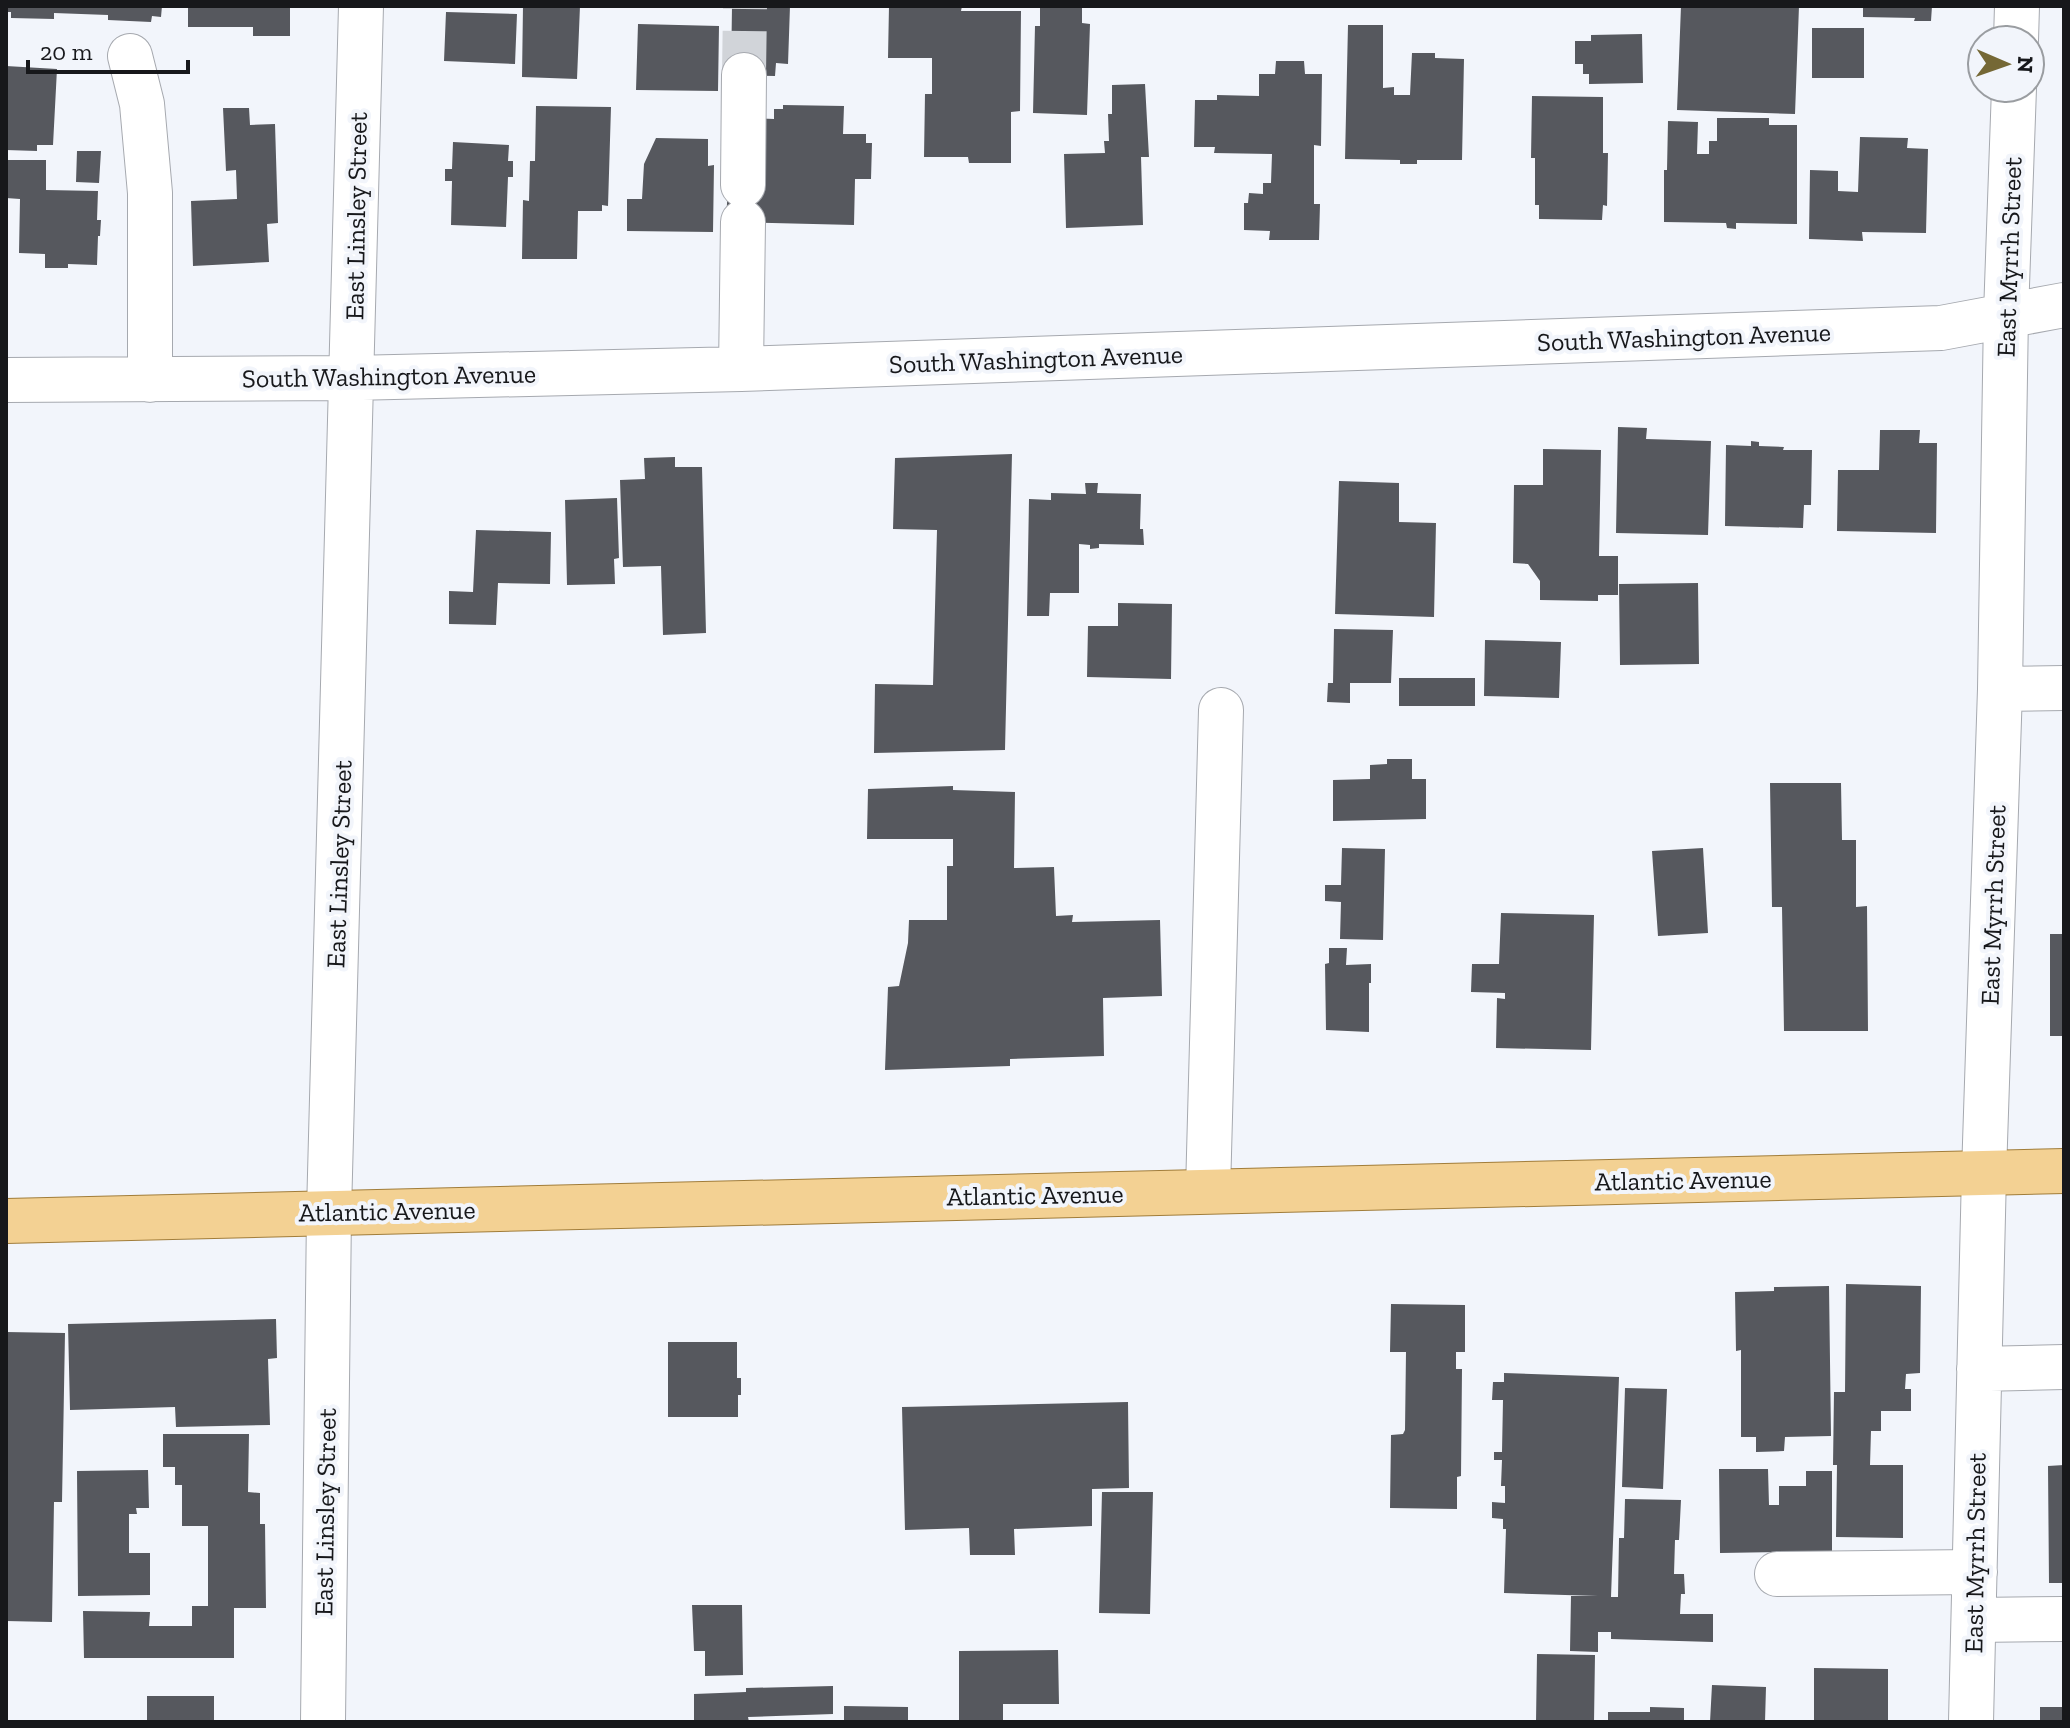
<svg xmlns="http://www.w3.org/2000/svg" width="2070" height="1728" font-family="'Zilla Slab',serif">
  <style>
    .building { fill: #56585e }
    .lines { fill: none; stroke-linecap: round; stroke-linejoin: round }
    .minor-tunnel { stroke: #d1d4d9; stroke-width: 44; stroke-dasharray: 44 22; stroke-linecap: butt }
    .minor-casing { stroke: #a6a9af; stroke-width: 46 }
    .major-casing { stroke: #a17d3a; stroke-width: 46 }
    .minor { stroke: #fff; stroke-width: 44 }
    .major { stroke: #f3d193; stroke-width: 44 }
    .labels { text-anchor: middle; stroke-width: 8; stroke-linejoin: round; paint-order: stroke }
    .street-label { font-size: 26px; fill: #17181b; stroke: #f2f5fb }
  </style>
  <rect width="100%" height="100%" fill="#f2f5fb"/>
  <!-- building -->
  <path class="building" d="M6 6H162L161 17 152 16 151 22 108 20V15L54 13V19L11 18V12H6Z
    M188 6H290V36H253V27H188Z
    M523 6H580L577 79 522 77Z
    M732 6H790L788 64 776 63 775 76 731 75Z
    M889 6H962L961 11H1021L1020 111 1011 112V163H969L968 157H924L925 94H932V58H888Z
    M1040 6H1082V23L1090 24 1087 115 1033 113 1035 26H1040Z
    M1681 6H1799L1795 114 1677 110Z
    M1863 6H1932L1931 21H1914L1915 18 1863 17Z
    M446 12 517 14 515 64 444 61Z
    M638 24 719 26 718 91 636 90Z
    M1348 25H1383V88L1394 87V95H1410L1412 53H1435V58L1464 59 1462 160H1417V164H1400V160L1345 159Z
    M1812 28H1864V78H1812Z
    M1642 34 1643 83 1589 84V74H1583V64H1575V41H1591V35Z
    M1276 61H1304L1305 74H1322L1321 146 1314 145V204H1320L1319 240H1269L1270 231 1244 230V203H1248L1249 193 1263 194V183H1271L1272 154 1214 153 1215 147H1194L1195 100H1217V95L1259 96V74H1275Z
    M6 66 57 69 53 145H37V151L6 150Z
    M1145 84 1149 157H1141L1143 225 1066 228 1064 154 1105 153 1104 141H1109L1108 114H1112V85Z
    M1532 96 1603 97V153H1608L1607 206 1603 205 1602 220 1539 219V205H1535V158H1531Z
    M783 105 844 106 843 134H866V143H872L871 179H855L854 225 726 222 728 185 754 118 774 119V109H783Z
    M536 106 611 107 608 206 602 205V211H578L577 259H522L523 200 529 201 530 161H535Z
    M223 108H249L250 125 275 124 278 223 267 224 269 262 193 266 191 201 237 199 236 170 226 171Z
    M1717 118H1769V125H1797V224L1736 223V229L1727 228 1726 223 1664 222V170H1667L1668 121 1698 122 1697 154H1709V141H1717Z
    M1860 137 1908 138 1907 148 1928 149 1926 233 1862 232 1863 241 1809 239 1810 170 1838 171V191L1858 192Z
    M656 138 708 139V166L714 165 713 232 627 231V199H642L644 164Z
    M453 142 509 145 508 161H513V177H508L506 227 451 225 452 181H445V169H452Z
    M77 151H101L99 183 76 182Z
    M6 160H46V190L98 191 97 220H101L100 236H98L97 265 68 264V268H45V254L19 253 20 199 6 198Z
    M1618 427 1647 428 1646 439 1711 441 1708 535 1616 533Z
    M1880 430H1920L1919 443H1937L1936 533 1837 531 1838 470H1879Z
    M1751 441 1759 442V446L1784 447 1783 450H1812L1811 505H1804L1803 528 1725 526 1726 445 1751 446Z
    M1543 449 1601 450 1599 556H1618V595H1598V601L1540 600V581L1528 564 1513 563 1514 485H1543Z
    M1012 454 1005 750 874 753 875 684 933 685 937 530 893 529 895 458Z
    M675 457V467H702L706 633 663 635 661 566 623 567 620 480 645 479 644 458Z
    M1339 481 1399 483V522L1436 523 1434 617 1335 614Z
    M1085 483H1098L1097 493 1141 494 1140 529H1143L1144 545 1099 544V548L1090 549V545L1079 544V593H1050L1049 616H1027L1029 499 1051 500V493L1086 494Z
    M617 498 619 558 614 559 615 584 567 585 565 500Z
    M476 530 551 532 550 584 498 583 496 625 449 624V591L473 592Z
    M1698 583 1699 664 1620 665 1619 584Z
    M1118 603 1172 604 1171 679 1087 677 1088 626H1118Z
    M1334 629 1393 630 1391 683H1350V703L1327 702 1328 683H1333Z
    M1485 640 1561 642 1559 698 1484 696Z
    M1399 678H1475V706H1399Z
    M1387 759H1412V779H1426V819L1333 821V780L1370 779V765L1387 764Z
    M1770 783H1841L1842 840H1856V907L1867 906 1868 1031H1784L1782 907H1772Z
    M953 786V790L1015 792 1014 868 1054 867 1056 916 1073 915 1072 922 1160 920 1162 996 1103 998 1104 1056 1010 1059V1066L885 1070 888 987 899 986 908 943 909 920H947V866H953V839H867L868 789Z
    M1342 848 1385 849 1383 940 1340 939 1341 902 1325 901V885H1341Z
    M1703 848 1708 933 1658 936 1652 851Z
    M1501 913 1594 915 1591 1050 1496 1048 1497 998 1505 999V993L1471 992 1472 964H1499Z
    M2050 934H2064V1036H2050Z
    M1329 948H1347L1346 965 1371 964V983H1369V1032L1326 1030 1325 964 1329 963Z
    M1846 1284 1921 1286 1920 1373 1906 1374 1905 1389H1911V1411H1881V1431H1871L1870 1465H1903V1538L1836 1537 1837 1465H1833L1834 1392H1845Z
    M1829 1286 1831 1436 1785 1437 1784 1451 1756 1452V1437H1741V1350L1736 1351 1735 1292 1774 1291V1287Z
    M1391 1304 1465 1305V1352H1456V1369H1462L1461 1476 1457 1477V1509L1390 1508 1391 1435 1403 1434 1405 1430 1406 1352H1390Z
    M276 1319 277 1358 268 1359 270 1425 176 1427 175 1407 70 1410 68 1324Z
    M6 1332 65 1333 62 1502H54L52 1622 6 1621Z
    M668 1342H737V1378H741V1395H738V1417H668Z
    M1504 1373 1619 1377 1611 1597H1618L1619 1538H1624L1625 1499 1681 1500 1679 1540H1675L1674 1574H1684L1685 1594H1681L1680 1614H1713V1642L1611 1639V1632H1598V1652L1570 1651 1571 1596H1598L1504 1593 1506 1529H1503V1519L1492 1518V1502L1505 1503V1486H1501L1502 1460H1494V1452H1502L1503 1400H1492L1493 1382H1504Z
    M1625 1388 1667 1389 1663 1489 1622 1487Z
    M1128 1402 1129 1488 1092 1489V1526L1014 1529 1015 1555H970L969 1528 905 1530 902 1407Z
    M163 1434H249L248 1492 260 1493V1524H265L266 1608H234V1658H84L83 1611 150 1612 149 1626H192V1606H208V1526H182V1485H175V1467H163Z
    M2064 1465V1583H2049L2048 1466Z
    M1719 1469H1768L1769 1505H1779V1486H1806V1471H1832V1551L1720 1553Z
    M148 1470 149 1508H136L137 1514H129V1553H150V1595L78 1596 77 1471Z
    M1102 1492H1153L1150 1614 1099 1613Z
    M692 1605H742L743 1675 705 1676V1651H694Z
    M1058 1650 1059 1704H1003V1722H959V1651Z
    M1537 1654 1595 1655 1594 1722H1536Z
    M1814 1668 1888 1669V1722H1814Z
    M1712 1685 1766 1687 1765 1722H1710Z
    M833 1686V1714L748 1717 749 1722H694V1694L746 1692V1688Z
    M147 1696H214V1722H147Z
    M844 1706 908 1707V1722H844Z
    M1650 1707 1684 1708V1722H1608V1712H1650Z
    M2040 1707H2064V1722H2040Z"/>
  <g class="lines">
    <!-- minor-tunnel -->
    <path class="minor-tunnel" d="M744 75 745 6"/>
    <defs>
      <path id="minor" d="M2016 40 2017 6
        M130 56 142 104 150 193V380
        M743 185 744 75
        M741 369 743 222
        M6 380 352 378 741 369 1941 328 2064 305
        M2000 689 2064 688
        M1208 1191 1221 710
        M1979 1369 2064 1367
        M1777 1574 1975 1572
        M1974 1620 2064 1619
        M323 1722 329 1212 361 6
        M1971 1722 1984 1173 2000 689 2006 314 2014 88"/>
      <path id="major" d="M6 1221 2064 1171"/>
    </defs>
    <!-- minor casing -->
    <use href="#minor" class="minor-casing"/>
    <!-- major casing -->
    <use href="#major" class="major-casing"/>
    <!-- minor -->
    <use href="#minor" class="minor"/>
    <!-- major -->
    <use href="#major" class="major"/>
  </g>
  <g class="labels">
    <!-- street labels -->
    <g class="street-label">
      <text transform="translate(356 216) rotate(-89)" y="9">East Linsley Street</text>
      <text transform="translate(2009 257) rotate(-88)" y="9">East Myrrh Street</text>
      <text transform="translate(1684 337) rotate(-2)" y="9">South Washington Avenue</text>
      <text transform="translate(1036 359) rotate(-2)" y="9">South Washington Avenue</text>
      <text transform="translate(389 376) rotate(-1)" y="9">South Washington Avenue</text>
      <text transform="translate(339 864) rotate(-88)" y="9">East Linsley Street</text>
      <text transform="translate(1993 905) rotate(-88)" y="9">East Myrrh Street</text>
      <text transform="translate(1683 1180) rotate(-1)" y="9">Atlantic Avenue</text>
      <text transform="translate(1035 1195) rotate(-1)" y="9">Atlantic Avenue</text>
      <text transform="translate(387 1211) rotate(-1)" y="9">Atlantic Avenue</text>
      <text transform="translate(325 1512) rotate(-89)" y="9">East Linsley Street</text>
      <text transform="translate(1975 1553) rotate(-89)" y="9">East Myrrh Street</text>
    </g>
  </g>
  <!-- border -->
  <rect width="2070" height="1728" fill="none" stroke="#17181b" stroke-width="16"/>
  <!-- north arrow -->
  <g transform="translate(2006 64) rotate(92)"><circle r="38" fill="#f2f5fb" stroke="#9a9da1" stroke-width="2"/>
  <path d="M0-6L14 30L0 20L-14 30Z" fill="#756835"/>
  <text y="-12" font-size="22" font-weight="bold" text-anchor="middle" fill="#17181b">N</text>
  </g>
  <!-- scale -->
  <path d="M28 60v12h160v-12" fill="none" stroke="#17181b" stroke-width="4"/>
  <text x="40" y="60" font-size="24" fill="#17181b" stroke="#f2f5fb" stroke-width="6" paint-order="stroke">20 m</text>
</svg>
